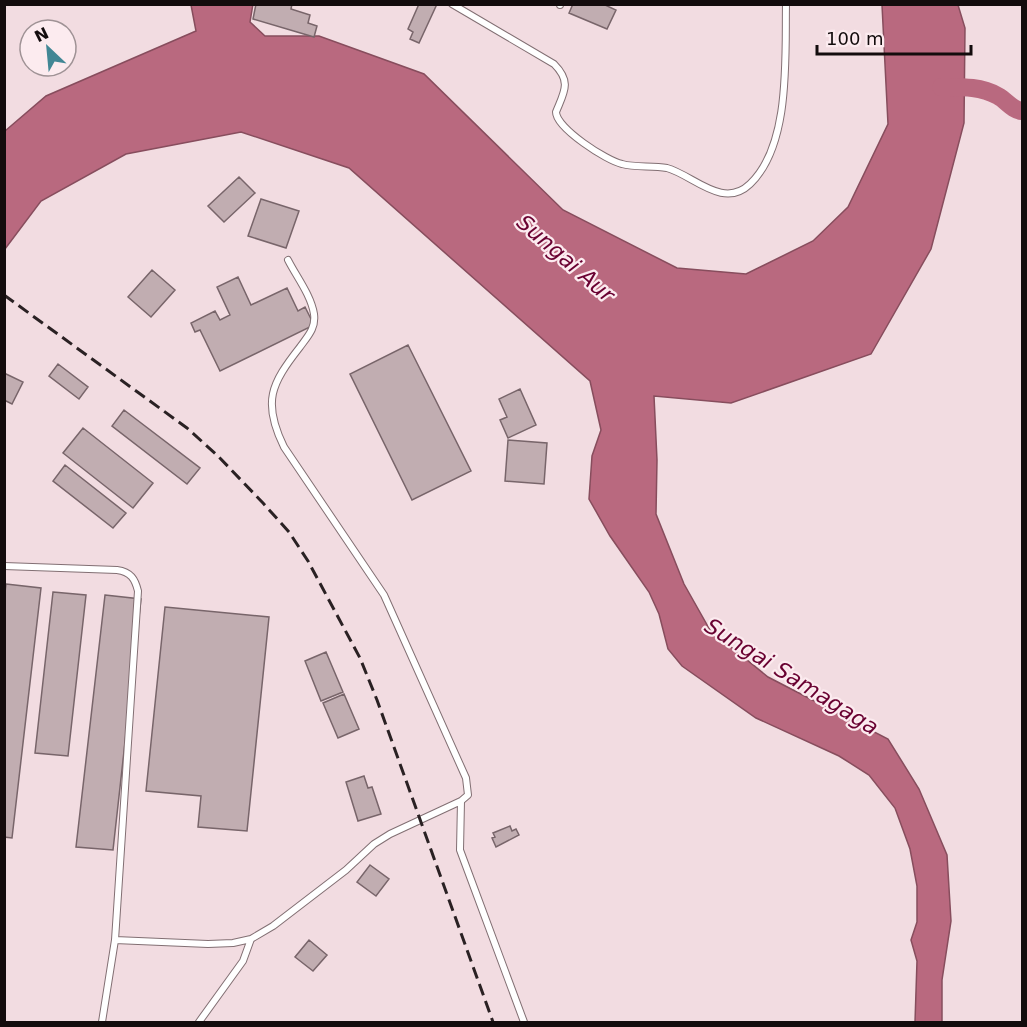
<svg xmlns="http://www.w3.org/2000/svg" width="1027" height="1027" font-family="'DejaVu Sans',sans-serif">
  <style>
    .water { fill: #b9697f; stroke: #874d5d; stroke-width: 1.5 }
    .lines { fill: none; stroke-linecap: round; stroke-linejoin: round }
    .river { stroke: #b9697f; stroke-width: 18 }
    .building { fill: #c1adb1; stroke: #78656a; stroke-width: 1.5 }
    .lane-casing { stroke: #826f73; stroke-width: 8 }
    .lane { stroke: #fff; stroke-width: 6 }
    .rail { stroke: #2a2123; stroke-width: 3; stroke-dasharray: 12 6; stroke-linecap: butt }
    .labels { text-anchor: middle; stroke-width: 4.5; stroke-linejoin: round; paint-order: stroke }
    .water-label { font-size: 22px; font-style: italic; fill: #690131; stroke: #fcebef }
  </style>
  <rect width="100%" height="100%" fill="#f2dce1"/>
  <!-- water -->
  <path class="water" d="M253 4 250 22 265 36H319L424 74 563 210 677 268 746 274 813 241 848 207 888 124 882 5H958L965 28 964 123 931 249 871 354 731 403 654 396 657 460 656 514 684 584 710 630 768 677 888 739 919 789 947 855 951 921 942 980V1022H915L917 961 911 940 917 922V886L910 849 895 808 869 775 839 756 756 718 682 666 668 649 659 614 649 592 610 536 589 499 592 456 601 430 590 381 349 168 241 132 126 154 41 201 5 249V131L46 96 196 31 191 5Z"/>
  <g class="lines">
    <!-- river -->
    <path class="river" d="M941 87C961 87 980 86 998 96 1007 101 1012 110 1022 111"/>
  </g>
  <!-- building -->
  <path class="building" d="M292 4 291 9 310 15 308 23 317 26 314 37 253 19 256 4Z
    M419 4H437L419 43 410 39 413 32 408 29Z
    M573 4H603L616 10 607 29 569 13Z
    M239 177 255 193 224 222 208 206Z
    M261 199 299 211 286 248 248 236Z
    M152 270 175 290 151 317 128 297Z
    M238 277 251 305 287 288 298 311 305 307 314 325 220 371 200 330 195 332 191 323 215 311 220 320 230 315 217 287Z
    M408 345 471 471 412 500 350 374Z
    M58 364 88 387 79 399 49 376Z
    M4 373 23 382 12 404 4 400Z
    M520 389 536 425 508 438 500 420 507 417 499 399Z
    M124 410 200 468 187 484 112 426Z
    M83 428 153 483 133 508 63 453Z
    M508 440 547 443 544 484 505 481Z
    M65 465 126 513 113 528 53 481Z
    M6 584 41 588 12 838 4 837V601Z
    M53 592 86 595 68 756 35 753Z
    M105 595 141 599 113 850 76 847Z
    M165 607 269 617 247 831 198 827 201 796 146 791Z
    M326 652 343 692 321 701 305 661Z
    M344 694 359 729 338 738 323 703Z
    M364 776 368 788 372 787 381 814 358 821 346 782Z
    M510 826 512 831 516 829 519 835 496 847 492 838 495 837 493 833Z
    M370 865 389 879 376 896 357 882Z
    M309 940 327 955 313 971 295 957Z"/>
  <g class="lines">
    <defs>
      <path id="lane" d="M452 4 554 64C572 82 564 92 556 112 556 128 607 161 622 164 636 168 652 165 667 168 693 175 723 210 750 184 791 145 785 56 786 4
        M560 5V4
        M4 566 117 570C131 572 135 579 138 591L115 940
        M461 801 460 850 524 1022
        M102 1022 115 940 208 944 233 943 251 939 273 926 346 870 374 844 390 834 461 801 468 795 466 778 384 595 284 447C262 402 271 384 300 347 308 336 316 328 314 314 311 295 296 276 288 260
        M199 1022 243 961 251 939"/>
    </defs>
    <!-- lane casing -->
    <use href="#lane" class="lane-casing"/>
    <!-- lane -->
    <use href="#lane" class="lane"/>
    <!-- rail -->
    <path class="rail" d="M4 295 187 428 218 456 263 503 289 532 308 561 360 658 377 700 493 1022"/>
  </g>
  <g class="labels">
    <!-- water labels -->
    <g class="water-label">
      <text transform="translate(566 258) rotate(41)" y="8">Sungai Aur</text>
      <text transform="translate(792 676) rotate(32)" y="8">Sungai Samagaga</text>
    </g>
  </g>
  <!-- border -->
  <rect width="1027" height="1027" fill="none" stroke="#130c0d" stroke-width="12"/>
  <!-- north arrow -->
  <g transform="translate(48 48) rotate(334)"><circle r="28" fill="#fcebef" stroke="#9f9295" stroke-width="1.5"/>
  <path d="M0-4.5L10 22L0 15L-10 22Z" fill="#428795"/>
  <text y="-9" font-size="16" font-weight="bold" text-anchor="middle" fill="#130c0d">N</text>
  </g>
  <!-- scale -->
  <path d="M817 45v9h154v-9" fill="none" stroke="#130c0d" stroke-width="3"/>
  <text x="826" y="45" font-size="18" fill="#130c0d" stroke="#fcebef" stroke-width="4.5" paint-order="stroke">100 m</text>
</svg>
